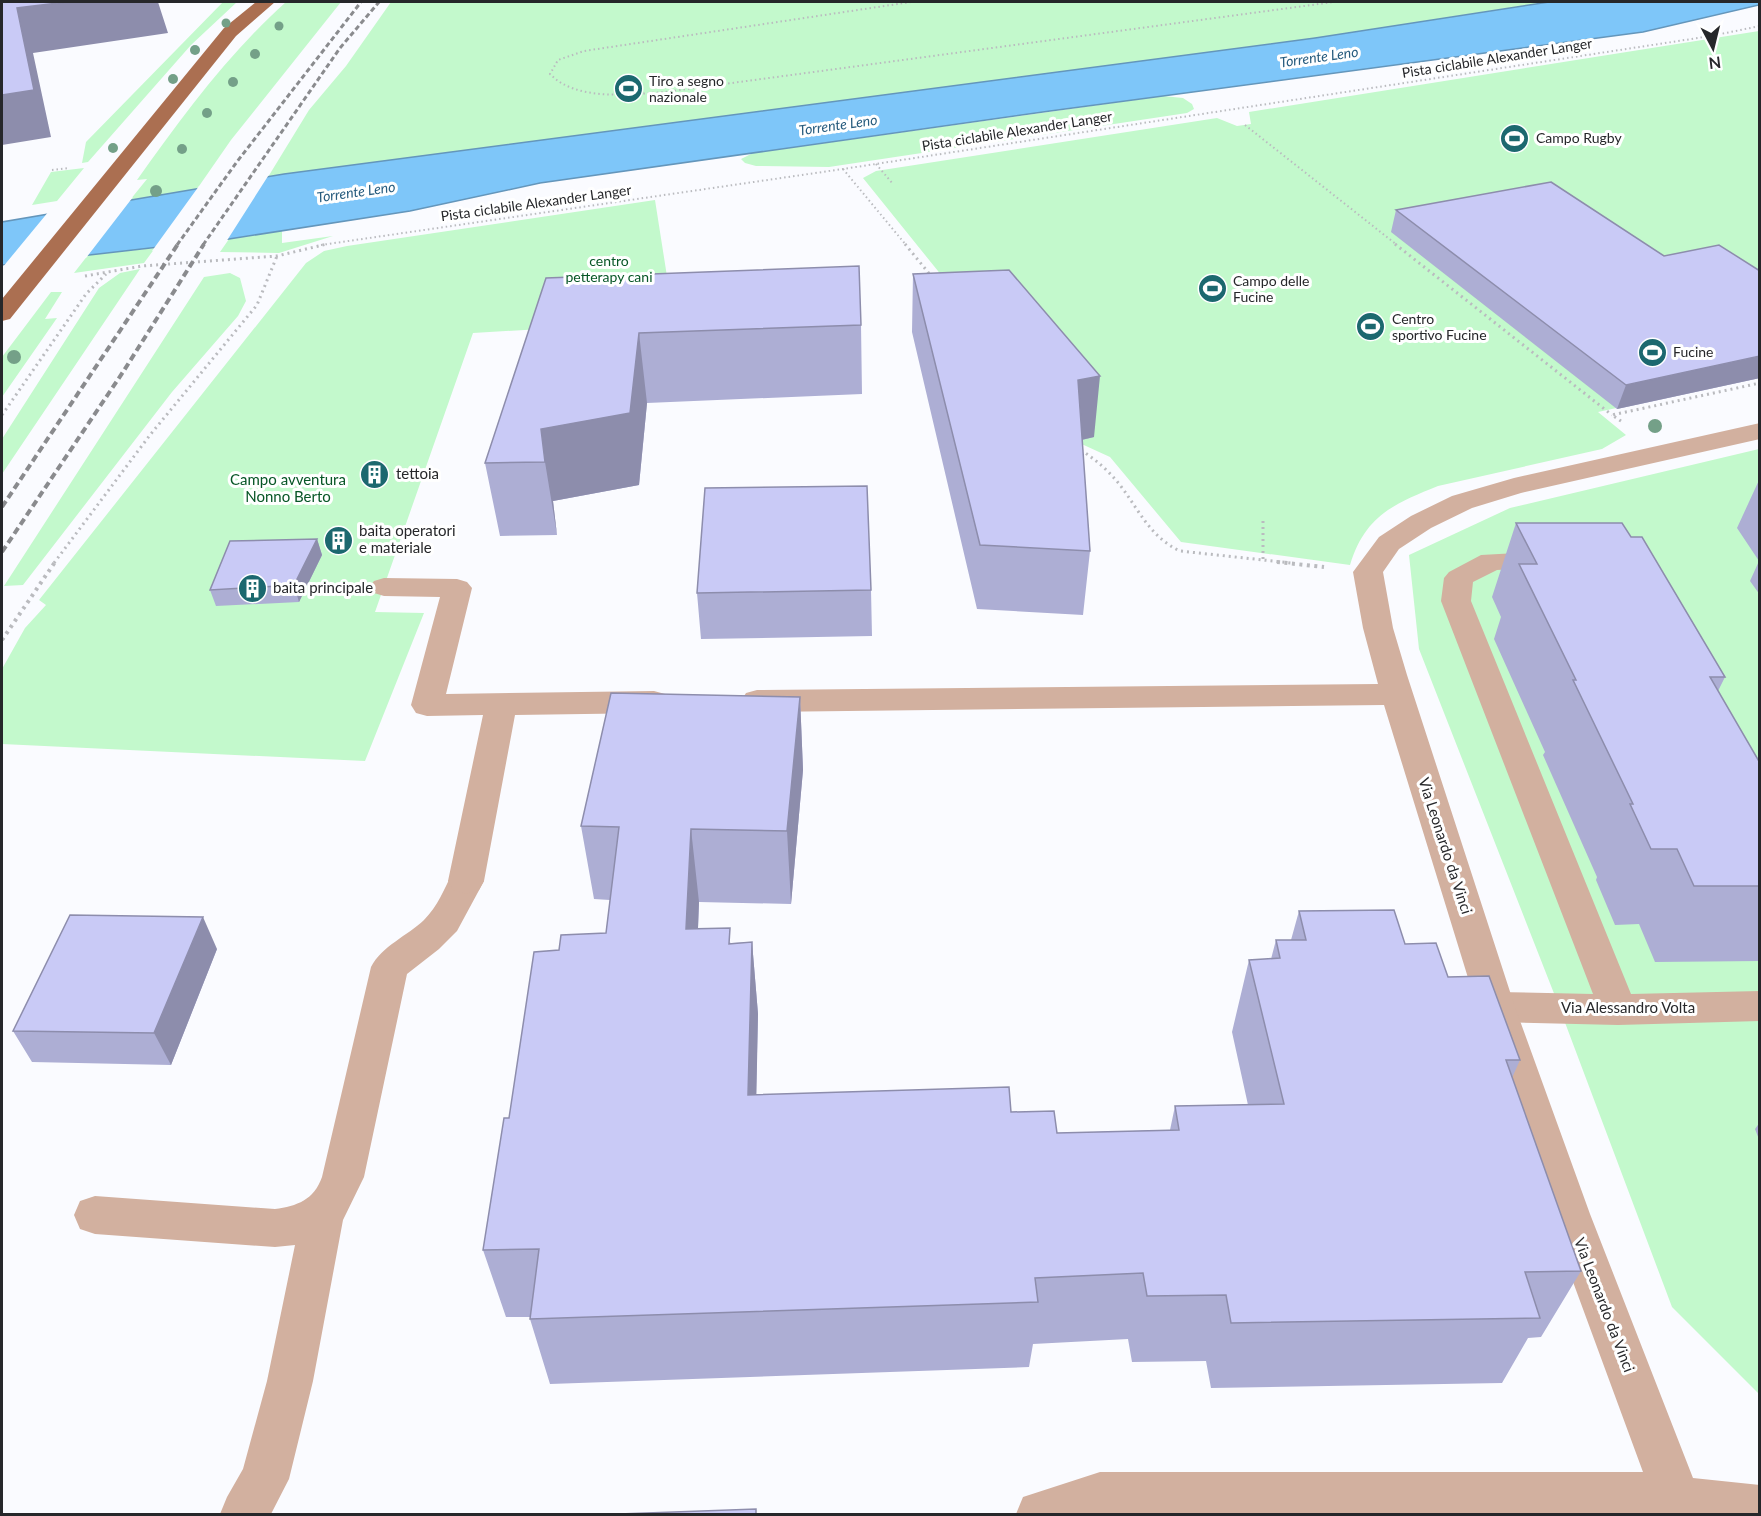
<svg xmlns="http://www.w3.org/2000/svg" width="1761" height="1516" font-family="Lato,sans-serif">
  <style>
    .green { fill: #c3f9cc }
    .water { fill: #7ec6f9; stroke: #6496bb; stroke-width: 1.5 }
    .pier { fill: #fafbff }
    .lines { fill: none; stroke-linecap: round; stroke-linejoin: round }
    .path-far2 { stroke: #babbbf; stroke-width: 2; stroke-dasharray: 1.5 3; stroke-linecap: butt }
    .path-far1 { stroke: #babbbf; stroke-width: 3; stroke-dasharray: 2 4; stroke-linecap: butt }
    .path { stroke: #babbbf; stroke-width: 4; stroke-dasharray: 3 4.5; stroke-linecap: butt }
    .service { fill: #d2b09f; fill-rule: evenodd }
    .minor { fill: #d2b09f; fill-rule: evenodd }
    .primary { fill: #ab6f51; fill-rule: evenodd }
    .rail-far1 { stroke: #8a8b8e; stroke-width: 3; stroke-dasharray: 5 3; stroke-linecap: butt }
    .rail { stroke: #8a8b8e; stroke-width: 4; stroke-dasharray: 7 4; stroke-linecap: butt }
    .tree { fill: #74a088 }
    .wall { fill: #adaed4 }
    .shaded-wall { fill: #8d8dac }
    .building { fill: #c9caf6; stroke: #8d8dac; stroke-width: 1.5 }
    .labels { text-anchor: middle; stroke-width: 6; stroke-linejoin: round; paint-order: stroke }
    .far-water-label { font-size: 14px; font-style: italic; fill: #275c7e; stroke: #fff }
    .far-street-label { font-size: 14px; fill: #26272a; stroke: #fff }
    .far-poi-label { font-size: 14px; fill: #26272a; stroke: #fff; text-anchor: start }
    .far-park-label { font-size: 14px; fill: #075626; stroke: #fff }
    .poi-label { font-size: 15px; fill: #26272a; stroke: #fff; text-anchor: start }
    .park-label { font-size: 15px; fill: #075626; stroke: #fff }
    .street-label { font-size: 15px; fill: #26272a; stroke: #fff }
  </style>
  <rect width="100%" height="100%" fill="#fafbff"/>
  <!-- green -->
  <path class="green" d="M223 2H237L191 45 88 162 82 163 86 142Z
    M286 2H341L231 140 197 189 130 200 147 179 137 180C182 117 228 54 286 2Z
    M391 2H1547L1315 38 268 177 309 110 346 66Z
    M1759 31V377L1598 412 1626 435 1602 449 1438 486C1393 504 1365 516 1350 565L1181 542 1110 457 1075 441 863 178 876 171 1217 118 1237 126 1251 124 1249 112Z
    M1163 96 1183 98 1192 104 1194 109 1187 113 829 167 756 166 745 163 741 159 753 153Z
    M84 168 57 201 32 205 51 172Z
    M655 200 674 321 473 333 375 612 424 613 365 761 2 744V669L25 628 46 605 39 600 306 263 324 251 347 246Z
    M282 231V243L333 236 279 253 220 252 229 239Z
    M155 248 144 263 74 273 88 255Z
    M140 269 134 278 2 474V439L99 288 120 273Z
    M230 273 240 278 246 301 238 316 172 392 23 585 4 586 204 277Z
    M51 292H62L45 319 57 318 2 397V357Z
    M1759 449V1394L1672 1307 1555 996 1419 649 1409 555 1510 508Z"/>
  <!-- water -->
  <path class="water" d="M1549 2H1759V5L1643 32 1050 111 540 183 410 211 229 239 2 265V222L284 174 1315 38Z"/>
  <!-- pier -->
  <path class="pier" d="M270 173 226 242 152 251 199 186Z
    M133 197 86 258 2 268 49 211Z"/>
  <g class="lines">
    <!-- path-far2 -->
    <path class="path-far2" d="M911 2 584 51 558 60 550 74C577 102 630 94 665 92L1334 2
      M1245 125 1397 245
      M876 164 893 184
      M843 169 906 245
      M52 170 69 168
      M321 245 843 169 1711 36 1760 26"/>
    <!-- path-far1 -->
    <path class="path-far1" d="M905 244 932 277
      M1395 244 1612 415
      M85 276 142 266 277 256 327 244
      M2 415 86 294 106 274
      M1621 421 1612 415 1760 383
      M1081 450C1096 460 1109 471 1120 485 1139 510 1150 537 1180 551L1291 563
      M1263 521V560
      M54 563 150 435 257 305 277 256"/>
    <!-- path -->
    <path class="path" d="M1277 562 1324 567
      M2 640 55 562"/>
    <!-- service -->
    <path class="service" d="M1550 551 1560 554 1564 560 1560 566 1497 570 1473 582 1471 601 1631 994 1760 991V1021L1618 1025 1496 1022 1482 1018 1477 1007 1482 996 1496 992 1593 994 1441 601 1444 578 1449 572 1481 555Z
      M466 868 479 872 484 881 457 931 439 949 407 974 364 1177 343 1220 313 1381 289 1479 271 1514H220L227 1497 243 1469 267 1381 295 1245 275 1247 95 1234 80 1229 74 1215 80 1201 95 1196 275 1209C297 1206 314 1200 322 1177L371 967C382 946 407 936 424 920 438 906 444 889 453 872Z"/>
    <!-- minor -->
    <path class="minor" d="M1760 423V439L1521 493 1472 508 1431 528 1399 549 1383 572 1393 628 1407 675 1515 1007 1590 1214 1693 1478 1760 1485V1514H1016L1023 1497 1100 1472H1643L1548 1214 1477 1007 1384 705 757 712 746 709 741 701 746 693 757 690 1378 684 1363 628 1353 572 1379 537 1411 516 1452 496 1514 478Z
      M384 578 457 579 467 582 472 588 446 694 654 691 665 694 670 702 665 710 654 713 515 715 484 881 479 890 466 894 453 890 448 881 483 715 427 716 416 713 411 705 440 597 384 596 374 593 369 587 374 581Z"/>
    <!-- primary -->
    <path class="primary" d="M256 2H275L236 36 10 319 2 321V299L224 28Z"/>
    <!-- rail-far1 -->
    <path class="rail-far1" d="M177 245 236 163 361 2
      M203 245 340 48 379 2"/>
    <!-- rail -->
    <path class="rail" d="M2 507 178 244
      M2 552 123 372 204 244"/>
  </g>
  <!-- trees -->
  <g class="tree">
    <circle cx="226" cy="23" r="4.5"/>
    <circle cx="279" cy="26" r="4.5"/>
    <circle cx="195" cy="50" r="5"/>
    <circle cx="255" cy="54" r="5"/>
    <circle cx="173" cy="79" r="5"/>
    <circle cx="233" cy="82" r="5"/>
    <circle cx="207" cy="113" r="5"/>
    <circle cx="113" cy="148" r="5"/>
    <circle cx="182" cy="149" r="5"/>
    <circle cx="156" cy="191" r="6"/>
    <circle cx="14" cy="357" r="7"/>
    <circle cx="1655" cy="426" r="7"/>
  </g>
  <!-- wall -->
  <path class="wall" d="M1396 210 1664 256 1760 271V378L1617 409 1391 232Z
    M913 274 1094 437 1082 440 1090 551 1083 615 977 609 912 332Z
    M546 278 861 325 862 394 647 403 639 485 553 501 557 535 500 536 485 463Z
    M1760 478V595L1750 581 1759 561 1737 528Z
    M1516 523 1631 537 1725 677 1718 691 1760 763V961L1655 962 1639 924 1615 925 1596 880 1597 877 1543 755 1545 752 1494 639 1501 617 1492 597Z
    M317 539 322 555 299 602 216 606 210 590Z
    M871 590 872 636 701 639 697 593Z
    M800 697 803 770 791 904 699 902 698 929 731 943 752 942 758 1014 756 1094 1011 1112 1057 1133 1170 1130 1175 1106 1248 1105 1232 1032 1249 960 1271 959 1276 940H1291L1299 911 1405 944 1448 977 1520 1060 1512 1078 1581 1271 1541 1337 1528 1338 1502 1383 1211 1388 1206 1361 1132 1362 1128 1339 1033 1344 1029 1367 550 1384 530 1319 531 1317H506L483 1250 509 1118 559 950 606 933 610 900 594 899 581 826Z
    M217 949 171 1065 32 1062 13 1031Z
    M1760 1122V1142L1755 1129Z"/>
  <!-- shaded-wall -->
  <path class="shaded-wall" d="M66 2H158L168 33 33 53 51 137 2 145V95L17 8Z
    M639 333 647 403 639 485 553 501 557 535 545 462 541 429Z
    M1760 356V378L1617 409 1626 385Z
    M1100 376 1094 437 1072 442 1078 380Z
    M317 539 322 555 299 602 294 585Z
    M800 697 803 770 791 904 787 831Z
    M691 829 699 902 695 1002 686 929Z
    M203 917 217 949 171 1065 154 1033Z
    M752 942 758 1014 755 1165 748 1095Z"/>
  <!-- building -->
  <path class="building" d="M2 2H66L17 8 34 90 2 95Z
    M1551 182 1664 256 1719 245 1760 271V356L1626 385 1396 210Z
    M859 266 861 325 639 333 630 413 541 429 545 462 485 463 546 278Z
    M1009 270 1100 376 1078 380 1090 551 980 545 913 274Z
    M867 486 871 590 697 593 705 488Z
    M1516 523H1622L1631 537H1642L1725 677H1710L1760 763V886H1694L1677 849H1651L1630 804H1633L1573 680H1576L1519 564H1537Z
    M317 539 294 585 210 590 230 541Z
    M611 693 800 697 787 831 691 829 686 929 730 928 729 944 752 942 748 1095 1009 1087 1011 1112 1054 1111 1057 1133 1179 1130 1175 1106 1284 1104 1249 960 1280 958 1276 940H1306L1299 911 1394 910 1405 944 1436 943 1448 977 1489 976 1520 1060H1506L1581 1271 1525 1272 1540 1318 1231 1323 1226 1295 1147 1296 1143 1273 1035 1278 1038 1302 530 1319 539 1249 483 1250 504 1118H509L534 952 559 950 561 935 606 933 619 827 581 826Z
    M70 915 203 917 154 1033 13 1031Z
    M756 1509V1515H591Z"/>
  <!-- icons -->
  <defs>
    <symbol id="stadium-disc" viewBox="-11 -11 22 22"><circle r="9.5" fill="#1c686f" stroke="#fff"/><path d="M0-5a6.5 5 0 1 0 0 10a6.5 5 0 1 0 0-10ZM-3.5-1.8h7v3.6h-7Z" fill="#fff"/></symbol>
    <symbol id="building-disc" viewBox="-11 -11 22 22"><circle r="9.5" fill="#1c686f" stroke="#fff"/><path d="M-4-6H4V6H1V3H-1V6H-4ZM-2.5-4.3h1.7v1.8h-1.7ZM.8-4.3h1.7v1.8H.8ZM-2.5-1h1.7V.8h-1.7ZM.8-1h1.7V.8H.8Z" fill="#fff"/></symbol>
  </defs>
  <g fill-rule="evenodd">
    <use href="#stadium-disc" x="612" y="72" width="33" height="33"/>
    <use href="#stadium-disc" x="1498" y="122" width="33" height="33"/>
    <use href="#stadium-disc" x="1196" y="272" width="33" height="33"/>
    <use href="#stadium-disc" x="1354" y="310" width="33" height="33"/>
    <use href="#stadium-disc" x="1636" y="336" width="33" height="33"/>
    <use href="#building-disc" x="358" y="458" width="33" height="33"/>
    <use href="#building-disc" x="322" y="524" width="33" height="33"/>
    <use href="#building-disc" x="236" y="572" width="33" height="33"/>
  </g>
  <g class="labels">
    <!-- far-water labels -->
    <g class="far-water-label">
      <text transform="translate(1319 57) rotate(-8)" y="5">Torrente Leno</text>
      <text transform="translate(838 125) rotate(-8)" y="5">Torrente Leno</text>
      <text transform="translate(356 192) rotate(-8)" y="5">Torrente Leno</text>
    </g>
    <!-- far-street labels -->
    <g class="far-street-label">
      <text transform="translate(1497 58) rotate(-9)" y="5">Pista ciclabile Alexander Langer</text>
      <text transform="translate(1017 131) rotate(-9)" y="5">Pista ciclabile Alexander Langer</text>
      <text transform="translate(536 203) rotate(-8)" y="5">Pista ciclabile Alexander Langer</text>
    </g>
    <!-- far-poi labels -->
    <g class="far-poi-label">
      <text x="649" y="86">Tiro a segno<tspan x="649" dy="16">nazionale</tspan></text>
      <text x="1536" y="143">Campo Rugby</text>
      <text x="1233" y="286">Campo delle<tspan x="1233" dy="16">Fucine</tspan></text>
      <text x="1392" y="324">Centro<tspan x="1392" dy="16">sportivo Fucine</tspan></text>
      <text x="1673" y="357">Fucine</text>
    </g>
    <!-- far-park labels -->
    <g class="far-park-label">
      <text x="609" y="266">centro<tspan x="609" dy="16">petterapy cani</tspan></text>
    </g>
    <!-- poi labels -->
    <g class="poi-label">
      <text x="396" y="479">tettoia</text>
      <text x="359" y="536">baita operatori<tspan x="359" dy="17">e materiale</tspan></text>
      <text x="273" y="593">baita principale</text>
    </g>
    <!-- park labels -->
    <g class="park-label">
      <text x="288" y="485">Campo avventura<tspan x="288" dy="17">Nonno Berto</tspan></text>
    </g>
    <!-- street labels -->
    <g class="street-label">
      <text transform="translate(1445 846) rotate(72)" y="5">Via Leonardo da Vinci</text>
      <text x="1628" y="1013">Via Alessandro Volta</text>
      <text transform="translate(1604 1305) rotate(69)" y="5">Via Leonardo da Vinci</text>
    </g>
  </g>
  <!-- border -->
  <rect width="1761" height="1516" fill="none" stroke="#26272a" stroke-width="6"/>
  <!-- north arrow -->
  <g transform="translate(1713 48) rotate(173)" stroke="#ffffff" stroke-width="4.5" paint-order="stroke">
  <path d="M0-4.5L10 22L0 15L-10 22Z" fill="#26272a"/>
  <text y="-9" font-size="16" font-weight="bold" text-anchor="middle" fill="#26272a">N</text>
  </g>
</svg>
